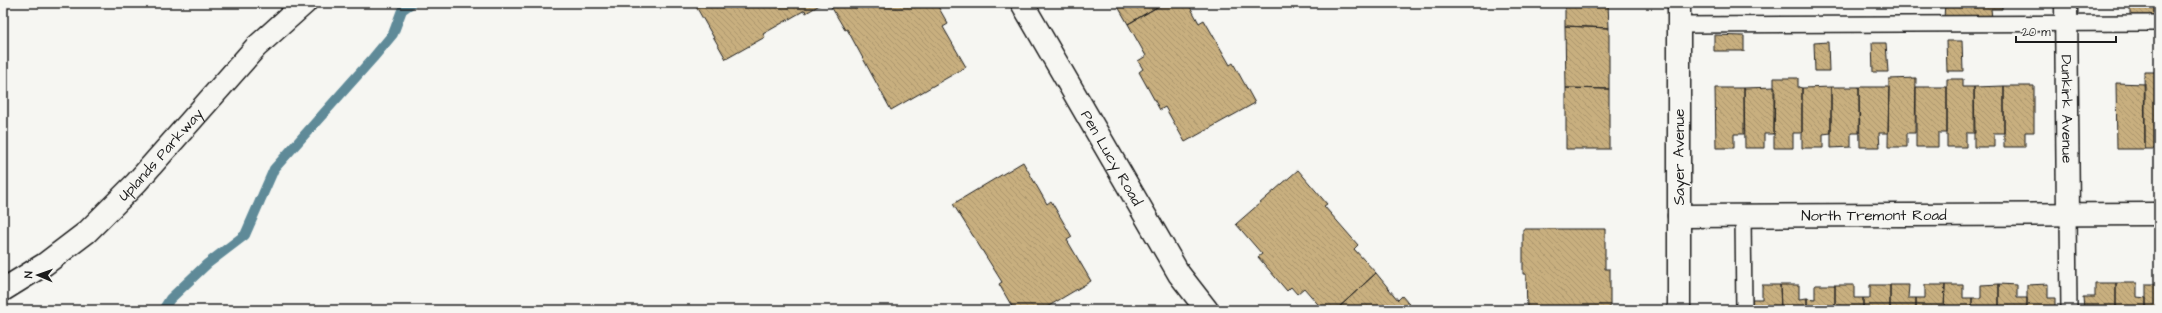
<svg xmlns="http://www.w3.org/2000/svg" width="2162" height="313" font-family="'Architects Daughter',sans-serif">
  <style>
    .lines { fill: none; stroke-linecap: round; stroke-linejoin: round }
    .stream { stroke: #5e8a98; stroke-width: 10 }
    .building { fill: url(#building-back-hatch); stroke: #1c1c1c }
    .lane-casing { stroke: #1c1c1c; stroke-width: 18 }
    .street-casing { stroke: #1c1c1c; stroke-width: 25 }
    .secondary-casing { stroke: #1c1c1c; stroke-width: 25 }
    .lane { stroke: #f6f6f2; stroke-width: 15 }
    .street { stroke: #f6f6f2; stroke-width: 22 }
    .secondary { stroke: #f6f6f2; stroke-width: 22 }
    .labels { text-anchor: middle; stroke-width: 3; stroke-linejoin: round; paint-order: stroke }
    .street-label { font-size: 15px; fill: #1c1c1c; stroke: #f6f6f2 }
  </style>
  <defs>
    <pattern id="building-back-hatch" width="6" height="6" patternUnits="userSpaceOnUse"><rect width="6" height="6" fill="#c8af7f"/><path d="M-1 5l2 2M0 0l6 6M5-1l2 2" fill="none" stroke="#ab966d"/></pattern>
  </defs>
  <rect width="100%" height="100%" fill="#f6f6f2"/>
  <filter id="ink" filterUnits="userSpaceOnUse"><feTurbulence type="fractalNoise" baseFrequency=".025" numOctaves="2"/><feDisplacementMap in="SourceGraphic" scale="8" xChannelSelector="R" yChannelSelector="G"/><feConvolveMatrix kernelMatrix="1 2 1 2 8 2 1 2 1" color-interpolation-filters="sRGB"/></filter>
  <g filter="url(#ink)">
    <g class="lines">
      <!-- stream -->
      <path class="stream" d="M163 310 170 299 207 264 245 235 274 169 373 58 393 34 402 10 412 3"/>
    </g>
    <!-- building -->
    <path class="building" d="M694 3H823L806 13 805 10 763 34 765 37 726 59Z
      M829 3H936L948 24 943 27 966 67 891 110 847 29 845 30Z
      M1116 3H1164L1128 24Z
      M1164 3H1188L1199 23 1204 20 1230 65 1233 63 1255 103 1185 142 1165 107 1160 110 1139 72 1143 69 1138 61 1146 56 1128 24Z
      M1565 3H1608L1609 28 1565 26Z
      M1764 3H1807V5L1764 6Z
      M1945 3H2002V9H1991L1992 18H1944Z
      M2130 3H2159V18H2130Z
      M1565 26 1609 28V89L1566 88Z
      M1714 35 1744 36V51H1714Z
      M1946 41H1962L1963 71H1947Z
      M1828 42 1829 71H1815L1814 43Z
      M1872 43H1886L1888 72H1873Z
      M2144 72H2159V149H2145Z
      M1774 78H1798V87L1802 88V133H1793V148H1774Z
      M1916 78 1915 133H1907V147H1888L1889 79Z
      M1947 79H1963V87H1974L1975 133H1966V147H1947Z
      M2116 83 2145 84V149H2117Z
      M2004 86V133H1994V147H1974V87Z
      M2004 86H2034V132H2025V147H2004Z
      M1775 87 1774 134H1764V148H1745L1744 88Z
      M1831 87V133L1823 134V148H1802V88Z
      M1831 87H1859V133H1851V147L1831 148Z
      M1859 87H1889L1888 133H1879L1880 147H1860Z
      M1916 87H1947V133H1938V147H1916Z
      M1566 88 1609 89V149H1566Z
      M1715 88H1744V134H1734V148H1716Z
      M1023 162 1047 204 1051 201 1072 237 1067 240 1091 281 1042 310H1014L999 284 1002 282 953 204Z
      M1298 170 1327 204 1324 206 1358 245 1354 249 1376 273 1336 310H1323L1304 288 1297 294 1291 287 1287 291 1258 257 1262 254 1236 224Z
      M1523 229H1605V269H1610V310H1527L1526 274H1523Z
      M1376 273 1398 300 1402 296 1414 310H1336Z
      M2095 283H2116V310H2084L2083 297H2095Z
      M2116 283H2137V297L2146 298V310H2116Z
      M1999 284V310H1972V298H1981V285Z
      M1999 284 2017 285V298H2027V310H1999Z
      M2048 284V298H2055V310H2027V285Z
      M2146 284H2159V310H2146Z
      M1762 285H1780L1781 310H1752V299H1762Z
      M1780 285H1799V299L1807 298V310H1781Z
      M1815 285H1835V310H1807V298L1815 299Z
      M1835 285H1854V298H1863V310H1835Z
      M1870 285H1890V310H1863V298H1870Z
      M1890 285H1909L1908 298H1916V310H1890Z
      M1925 285H1945L1944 310H1916V298H1925Z
      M1945 285H1963V298H1972V310H1944Z"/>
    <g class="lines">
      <defs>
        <path id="lane" d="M1679 25 2159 23
          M2068 214 2069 310
          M1743 216 1744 310"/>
        <g id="street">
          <path id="s1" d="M1022 3 1179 274 1207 310"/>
          <path id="s2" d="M2066 3 2068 214"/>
          <path id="s3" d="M1679 216 2159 214"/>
          <path d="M1679 310V3"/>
        </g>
        <g id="secondary">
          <path id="s4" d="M3 290 45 264 87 232 136 183 256 47 305 3"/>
        </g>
      </defs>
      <!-- lane casing -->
      <use href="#lane" class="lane-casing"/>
      <!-- street casing -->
      <use href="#street" class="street-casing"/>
      <!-- secondary casing -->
      <use href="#secondary" class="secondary-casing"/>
      <!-- lane -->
      <use href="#lane" class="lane"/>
      <!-- street -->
      <use href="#street" class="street"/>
      <!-- secondary -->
      <use href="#secondary" class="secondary"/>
    </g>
  </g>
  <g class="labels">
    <!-- street labels -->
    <g class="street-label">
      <text dy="5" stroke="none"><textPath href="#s2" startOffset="106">Dunkirk Avenue</textPath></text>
      <text dy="5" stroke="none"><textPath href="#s4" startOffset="209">Uplands Parkway</textPath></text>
      <text dy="5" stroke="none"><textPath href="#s1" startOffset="179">Pen Lucy Road</textPath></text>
      <text transform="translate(1679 157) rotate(-90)" y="5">Sayer Avenue</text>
      <text dy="5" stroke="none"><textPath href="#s3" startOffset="195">North Tremont Road</textPath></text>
    </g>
  </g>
  <!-- margin -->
  <rect width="2162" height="313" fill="none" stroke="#f6f6f2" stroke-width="16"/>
  <rect x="8" y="8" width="2146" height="297" fill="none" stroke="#1c1c1c" stroke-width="1.5" filter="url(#ink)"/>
  <!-- north arrow -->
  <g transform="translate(38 275) rotate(272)" stroke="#f6f6f2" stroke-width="3" paint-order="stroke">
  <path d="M0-3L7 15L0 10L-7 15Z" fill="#1c1c1c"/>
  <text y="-6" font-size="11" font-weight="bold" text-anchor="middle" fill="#1c1c1c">N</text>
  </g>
  <!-- scale -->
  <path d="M2016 36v6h100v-6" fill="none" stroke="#1c1c1c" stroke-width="2"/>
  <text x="2022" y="36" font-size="12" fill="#1c1c1c" stroke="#f6f6f2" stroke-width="3" paint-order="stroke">20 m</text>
</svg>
